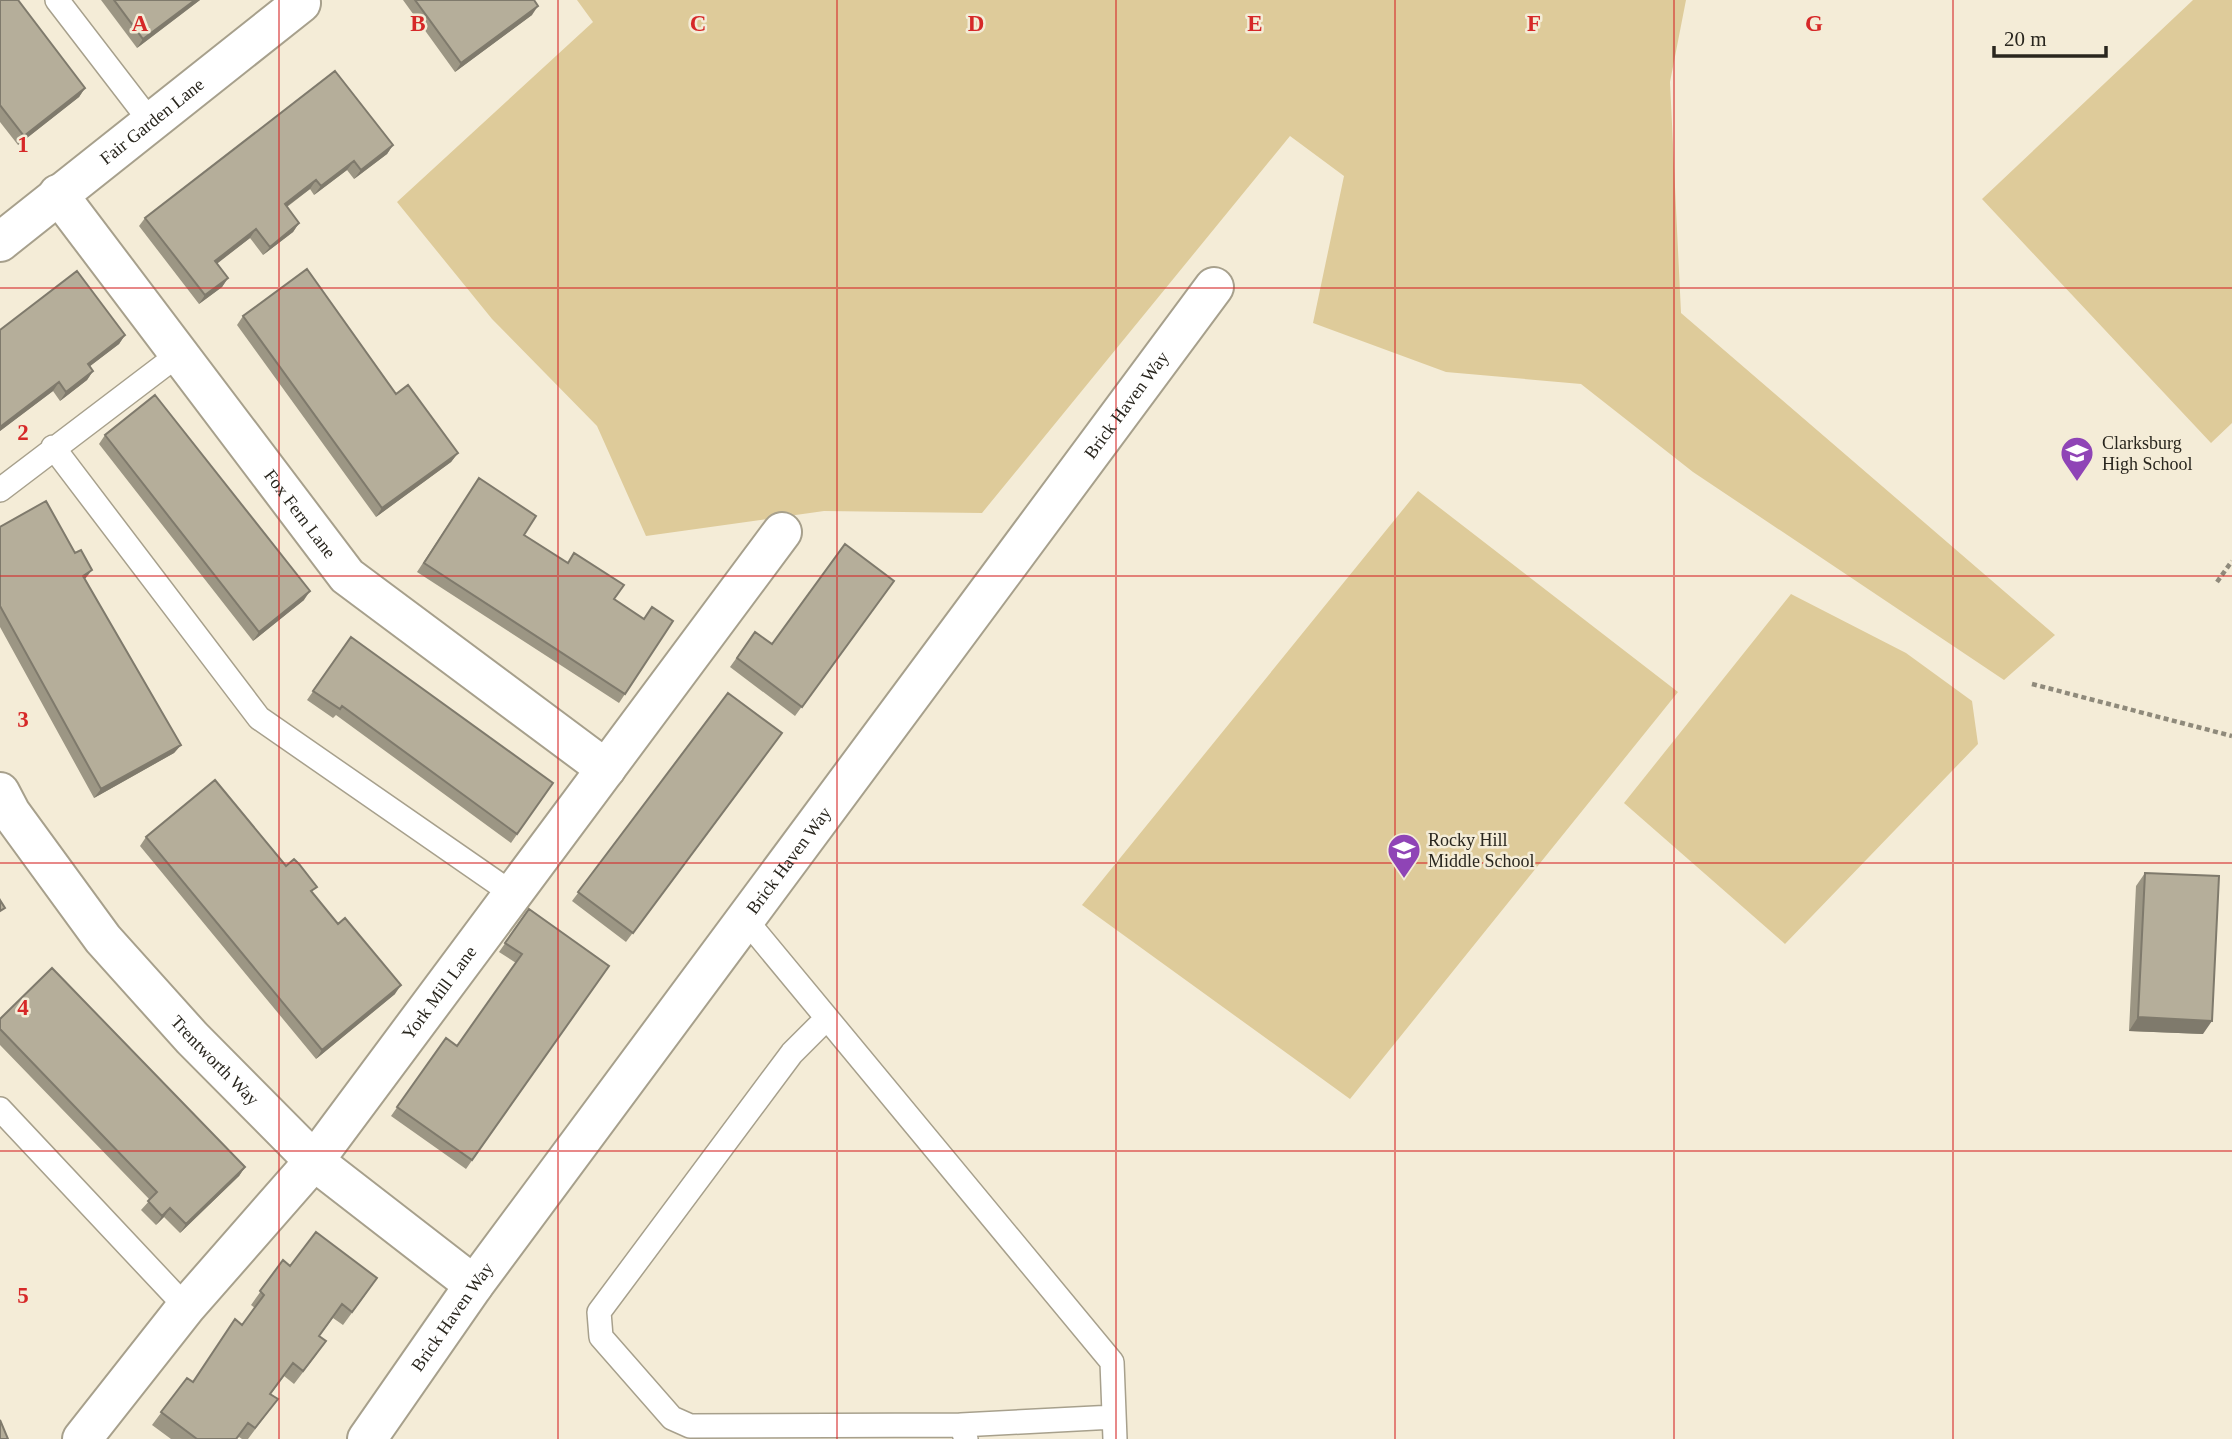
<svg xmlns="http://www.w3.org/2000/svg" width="2232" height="1439" font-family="Georgia,serif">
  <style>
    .green { fill: #decb9a }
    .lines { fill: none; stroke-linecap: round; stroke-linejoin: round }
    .lane-casing { stroke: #a7a08c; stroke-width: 26 }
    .street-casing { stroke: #a7a08c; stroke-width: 42 }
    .path { stroke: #8f8a7b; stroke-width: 4.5; stroke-dasharray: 5 3.5; stroke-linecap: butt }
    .lane { stroke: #fff; stroke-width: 23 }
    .street { stroke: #fff; stroke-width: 38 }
    .wall { fill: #9c9684 }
    .shaded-wall { fill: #7f7a6c }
    .building { fill: #b5ae9a; stroke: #7f7a6c; stroke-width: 2 }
    .grid { fill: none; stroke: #d62828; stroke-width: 2; stroke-opacity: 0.55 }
    .labels { text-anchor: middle; stroke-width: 5; stroke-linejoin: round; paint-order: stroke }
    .street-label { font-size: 18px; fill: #29261e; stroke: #f4ecd7 }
    .poi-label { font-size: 18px; fill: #29261e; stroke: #f4ecd7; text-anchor: start }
    .grid-label { font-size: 23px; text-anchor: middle; font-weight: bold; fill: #d62828; stroke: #f4ecd7; stroke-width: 5; stroke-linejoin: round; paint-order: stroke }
  </style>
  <rect width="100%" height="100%" fill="#f4ecd7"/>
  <!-- green -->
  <path class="green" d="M577 0H1686L1670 82 1681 313 2055 635 2004 680 1693 472 1581 384 1446 372 1313 323 1344 176 1290 136 982 513 824 511 646 536 597 426 492 319 397 202 593 22Z
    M2193 0H2232V423L2211 443 1982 199Z
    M1418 491 1678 692 1350 1099 1082 905Z
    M1791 594 1906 653 1972 701 1978 744 1785 944 1624 803Z"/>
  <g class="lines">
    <defs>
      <path id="lane" d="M57 0 150 121
        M53 447 259 718 513 894
        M0 490 179 354
        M745 919 1112 1362 1115 1439
        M827 1018 792 1053 599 1312 601 1337 672 1418 690 1426 961 1425 966 1439
        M0 1109 186 1307
        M961 1425 1114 1417"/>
      <g id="street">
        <path id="s1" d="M58 194 347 576 606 769"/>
        <path id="s2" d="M0 242 301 3 299 0"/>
        <path id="s3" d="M0 792 11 813 103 939 192 1038 314 1161 474 1285"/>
        <path id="s4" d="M82 1439 186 1307 314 1161 782 532"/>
        <path id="s5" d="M367 1439 474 1285 1214 287"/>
      </g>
    </defs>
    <!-- lane casing -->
    <use href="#lane" class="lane-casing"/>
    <!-- street casing -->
    <use href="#street" class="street-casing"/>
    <!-- path -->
    <path class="path" d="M2217 582 2232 561
      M2032 684 2232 736"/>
    <!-- lane -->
    <use href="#lane" class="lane"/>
    <!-- street -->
    <use href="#street" class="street"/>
  </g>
  <!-- wall -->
  <path class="wall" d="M0 0 85 88 79 97 18 145 0 122Z
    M101 0H200L137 48Z
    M403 0H534L532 15 455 72Z
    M393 145 387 154 354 179 347 170 314 195 310 189 287 207 299 223 293 232 263 255 250 238 217 263 228 278 222 287 199 304 139 226 145 218Z
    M243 316 396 394 458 453 451 462 376 517 237 325Z
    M0 330 125 335 119 344 90 366 93 371 87 380 60 401 53 391 0 431Z
    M105 435 304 600 253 641 99 444Z
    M479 478 524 535 614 599 625 694 619 703 417 572Z
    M0 527 85 579 181 745 174 753 94 798 0 627Z
    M894 581 795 716 730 667 755 632 772 644Z
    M351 637 553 783 511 843 336 715 333 718 307 700Z
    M728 693 782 733 626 942 572 901Z
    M146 837 286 866 313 893 395 994 316 1059 140 846Z
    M2145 873 2203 1034 2129 1031 2136 886Z
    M529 909 609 966 466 1169 391 1116 446 1038 457 1046 516 963 499 952Z
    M0 1019 245 1167 239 1176 180 1233 164 1217 156 1225 141 1210 150 1200 0 1045Z
    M283 1260 290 1266 368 1291 343 1325 333 1318 319 1336 317 1354 294 1384 284 1376 271 1394 278 1399 248 1439H242L239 1437 237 1439H171L152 1425 187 1378 193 1382 242 1325 255 1308 251 1305Z"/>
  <!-- shaded-wall -->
  <path class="shaded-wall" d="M195 0H200L137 48 143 39Z
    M538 6 532 15 455 72 461 63Z
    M85 88 79 97 18 145 24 136Z
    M393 145 387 154 354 179 361 170Z
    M354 161 347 170 314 195 321 186Z
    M316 180 310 189 278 213 285 204Z
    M299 223 293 232 263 255 270 247Z
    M256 229 250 238 209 270 215 261Z
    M228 278 222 287 199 304 205 295Z
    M125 335 119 344 81 373 88 364Z
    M93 371 87 380 60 401 66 392Z
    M59 382 53 391 0 431V427Z
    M458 453 451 462 376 517 382 508Z
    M92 570 85 579 83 576Z
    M310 591 304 600 253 641 259 632Z
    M181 745 174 753 94 798 101 789Z
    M401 985 395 994 316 1059 322 1050Z
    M2138 1017 2212 1021 2203 1034 2129 1031Z
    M245 1167 239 1176 180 1233 186 1224Z
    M170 1208 164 1217 156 1225 162 1216Z"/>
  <!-- building -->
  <path class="building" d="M0 0H18L85 88 24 136 0 105Z
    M114 0H195L143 39Z
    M415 0H534L538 6 461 63Z
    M335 71 393 145 361 170 354 161 321 186 316 180 285 204 299 223 270 247 256 229 215 261 228 278 205 295 145 218Z
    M307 269 396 394 408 385 458 453 382 508 243 316Z
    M77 271 125 335 88 364 93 371 66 392 59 382 0 427V330Z
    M155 395 310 591 259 632 105 435Z
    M479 478 536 516 524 535 568 563 574 553 624 585 614 599 644 619 652 607 673 621 625 694 424 563Z
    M46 501 75 553 81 550 92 570 83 576 181 745 101 789 0 606V527Z
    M845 544 894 581 802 707 737 658 755 632 772 644Z
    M351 637 553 783 517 834 342 706 340 709 313 691Z
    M728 693 782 733 633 933 578 892Z
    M215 780 286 866 294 859 299 864 317 887 311 891 338 924 345 918 401 985 322 1050 146 837Z
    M2145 873 2219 876 2212 1021 2138 1017Z
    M0 900 5 908 0 911Z
    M529 909 609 966 472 1160 397 1107 446 1038 457 1046 522 954 505 943Z
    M52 968 245 1167 186 1224 170 1208 162 1216 148 1201 157 1192 0 1029V1019Z
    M316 1232 377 1278 352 1312 342 1304 319 1336 326 1341 303 1371 293 1363 270 1394 278 1399 255 1428 248 1423 236 1439H197L161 1412 187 1378 193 1382 235 1319 242 1325 264 1295 260 1291 283 1260 290 1266Z
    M0 1420 8 1439H0Z"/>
  <!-- grid -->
  <path class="grid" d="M279 0V1439M558 0V1439M837 0V1439M1116 0V1439M1395 0V1439M1674 0V1439M1953 0V1439M0 288H2232M0 576H2232M0 863H2232M0 1151H2232"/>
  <!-- icons -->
  <defs>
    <symbol id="school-pin" viewBox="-11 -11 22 30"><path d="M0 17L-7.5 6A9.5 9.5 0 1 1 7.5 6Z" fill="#8f44b6" stroke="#f4ecd7"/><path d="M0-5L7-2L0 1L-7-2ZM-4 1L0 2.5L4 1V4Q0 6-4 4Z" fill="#fff"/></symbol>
  </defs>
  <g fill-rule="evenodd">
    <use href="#school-pin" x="2058" y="434" width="38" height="52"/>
    <use href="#school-pin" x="1385" y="831" width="38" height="52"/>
  </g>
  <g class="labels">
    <!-- street labels -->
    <g class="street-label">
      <text dy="6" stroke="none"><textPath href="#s2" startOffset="194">Fair Garden Lane</textPath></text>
      <text dy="6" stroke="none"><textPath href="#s5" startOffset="1283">Brick Haven Way</textPath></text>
      <text dy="6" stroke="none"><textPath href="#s1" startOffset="401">Fox Fern Lane</textPath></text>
      <text dy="6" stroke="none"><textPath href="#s5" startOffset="716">Brick Haven Way</textPath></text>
      <text dy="6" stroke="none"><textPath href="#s4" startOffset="572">York Mill Lane</textPath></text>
      <text dy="6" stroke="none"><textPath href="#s3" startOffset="345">Trentworth Way</textPath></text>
      <text dy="6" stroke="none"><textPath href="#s5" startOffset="149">Brick Haven Way</textPath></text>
    </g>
    <!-- poi labels -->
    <g class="poi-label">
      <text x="2102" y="449">Clarksburg<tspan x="2102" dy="21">High School</tspan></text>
      <text x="1428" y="846">Rocky Hill<tspan x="1428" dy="21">Middle School</tspan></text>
    </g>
  </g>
  <g class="grid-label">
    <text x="140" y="31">A</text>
    <text x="418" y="31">B</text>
    <text x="698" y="31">C</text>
    <text x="976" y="31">D</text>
    <text x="1255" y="31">E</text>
    <text x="1534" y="31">F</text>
    <text x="1814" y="31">G</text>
    <text x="23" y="152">1</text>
    <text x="23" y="440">2</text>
    <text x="23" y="727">3</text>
    <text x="23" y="1015">4</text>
    <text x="23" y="1303">5</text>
  </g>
  <!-- scale -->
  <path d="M1994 46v10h112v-10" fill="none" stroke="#29261e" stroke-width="3.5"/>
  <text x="2004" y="46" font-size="21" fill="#29261e" stroke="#f4ecd7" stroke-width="5" paint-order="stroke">20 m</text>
</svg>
